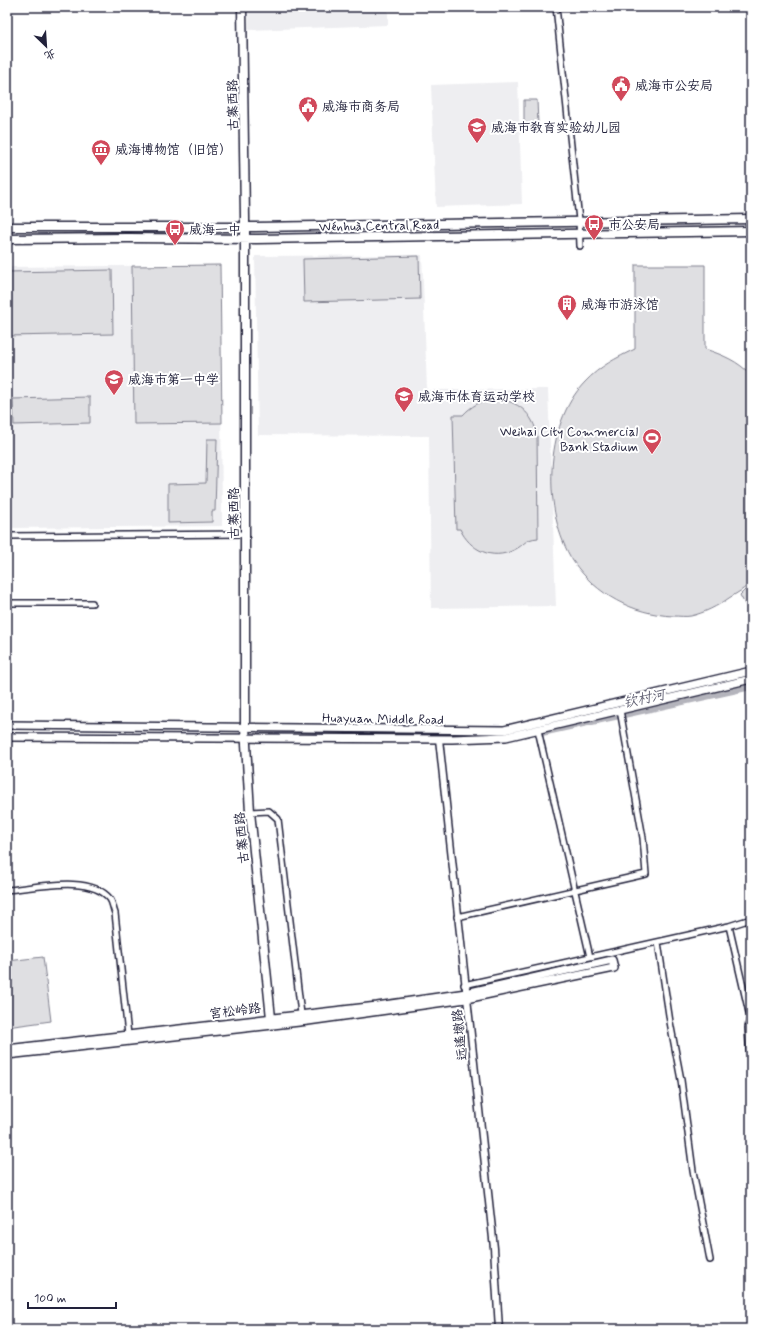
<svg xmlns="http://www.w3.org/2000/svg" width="758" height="1336" font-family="Mynerve,'LXGW WenKai TC',sans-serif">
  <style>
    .built { fill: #eeeef1 }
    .green { fill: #dfdfe2; stroke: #80808e }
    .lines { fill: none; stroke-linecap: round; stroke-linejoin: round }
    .canal { stroke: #b4b4bc; stroke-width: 6 }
    .minor-casing { stroke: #22223b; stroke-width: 8 }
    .tertiary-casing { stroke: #22223b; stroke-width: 9 }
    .secondary-casing { stroke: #22223b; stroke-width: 10 }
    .primary-casing { stroke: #22223b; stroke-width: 11 }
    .minor { stroke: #fff; stroke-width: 5 }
    .tertiary { stroke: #fff; stroke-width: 6 }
    .secondary { stroke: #fff; stroke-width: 7 }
    .primary { stroke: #fff; stroke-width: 8 }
    .labels { text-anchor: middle; stroke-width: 4; stroke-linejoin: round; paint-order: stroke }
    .poi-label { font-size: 13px; fill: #22223b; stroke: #fff; text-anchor: start }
    .street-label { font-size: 13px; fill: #22223b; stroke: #fff }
    .water-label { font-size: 14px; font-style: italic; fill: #5c5c6f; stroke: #fff }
  </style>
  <rect width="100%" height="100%" fill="#fff"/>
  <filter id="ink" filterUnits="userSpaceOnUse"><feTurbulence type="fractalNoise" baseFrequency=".025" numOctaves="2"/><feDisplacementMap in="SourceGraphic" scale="8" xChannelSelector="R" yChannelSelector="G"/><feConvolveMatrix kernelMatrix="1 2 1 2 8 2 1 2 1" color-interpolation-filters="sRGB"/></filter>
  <g filter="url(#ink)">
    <!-- built -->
    <path class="built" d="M249 7H388V25L248 30Z
      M518 82 522 204 436 207 431 85Z
      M422 255 427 390 548 389 556 606 431 608 429 436 258 435 255 256Z
      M220 265 222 526 7 528V267Z"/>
    <!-- green -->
    <path class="green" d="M524 100H537L538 124H524Z
      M419 256 420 299 304 302 303 259Z
      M220 265 222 423 134 424 132 266Z
      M635 265H705V349C723 355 738 361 751 375V582C745 589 737 593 729 598 718 606 704 613 691 616 686 617 679 616 673 616 633 614 596 595 573 561 542 513 544 424 585 382 600 366 616 358 635 349Z
      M112 270 113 334 7 336V272Z
      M90 397V423L14 425 13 399Z
      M491 398C515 400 530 409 537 433L538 538C524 539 525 545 514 550 492 561 470 550 460 529H456L453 415H463C471 406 480 402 491 398Z
      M207 439H217L215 511H212V522L168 523V484L206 483Z
      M751 584V614H750L740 595Z
      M43 957 51 1021 7 1027V961Z"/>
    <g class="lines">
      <!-- canal -->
      <path class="canal" d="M542 733 751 687"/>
      <defs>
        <path id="minor" d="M556 7 579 220 580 246
          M7 536 245 534
          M7 603H92
          M538 730 590 957
          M250 812 269 811 278 819 301 1014
          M7 890C34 888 91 874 110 899 113 903 113 909 115 913L128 1035
          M457 917 646 874 643 838 620 710
          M729 926 750 1017 748 1028 751 1074
          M658 942 670 1022 681 1080 693 1171 710 1260
          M464 985 729 926 751 919
          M751 1089V1104"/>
        <path id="tertiary" d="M439 739 494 1248 499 1329"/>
        <path id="secondary" d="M7 725 504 730 751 671
          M7 737 452 739 506 737 751 679
          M7 1049 377 1006 466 993 612 960 614 968 466 999 308 1021 7 1055"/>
        <path id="primary" d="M242 7 245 218V727L250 812 271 1018
          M7 227H255L751 219
          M7 239 128 238 257 239 751 231"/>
      </defs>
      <!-- minor casing -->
      <use href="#minor" class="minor-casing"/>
      <!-- tertiary casing -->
      <use href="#tertiary" class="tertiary-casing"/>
      <!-- secondary casing -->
      <use href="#secondary" class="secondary-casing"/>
      <!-- primary casing -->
      <use href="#primary" class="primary-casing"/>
      <!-- minor -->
      <use href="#minor" class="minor"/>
      <!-- tertiary -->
      <use href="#tertiary" class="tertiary"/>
      <!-- secondary -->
      <use href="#secondary" class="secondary"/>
      <!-- primary -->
      <use href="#primary" class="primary"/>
    </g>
  </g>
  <!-- icons -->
  <defs>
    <symbol id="civic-pin" viewBox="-11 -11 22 30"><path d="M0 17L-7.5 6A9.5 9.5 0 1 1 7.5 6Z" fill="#d1495b" stroke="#fff"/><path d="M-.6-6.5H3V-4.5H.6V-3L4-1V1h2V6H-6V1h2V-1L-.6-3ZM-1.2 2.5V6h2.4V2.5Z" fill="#fff"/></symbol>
    <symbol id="school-pin" viewBox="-11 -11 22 30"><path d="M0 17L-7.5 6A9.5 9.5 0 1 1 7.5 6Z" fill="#d1495b" stroke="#fff"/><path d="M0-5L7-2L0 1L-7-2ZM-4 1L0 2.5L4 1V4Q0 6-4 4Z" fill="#fff"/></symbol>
    <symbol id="museum-pin" viewBox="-11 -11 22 30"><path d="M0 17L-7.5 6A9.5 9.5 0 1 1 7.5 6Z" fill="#d1495b" stroke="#fff"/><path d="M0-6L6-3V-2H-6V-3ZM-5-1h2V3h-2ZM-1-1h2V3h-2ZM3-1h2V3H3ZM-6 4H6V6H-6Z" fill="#fff"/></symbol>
    <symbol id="bus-pin" viewBox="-11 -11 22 30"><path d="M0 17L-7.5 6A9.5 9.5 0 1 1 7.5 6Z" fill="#d1495b" stroke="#fff"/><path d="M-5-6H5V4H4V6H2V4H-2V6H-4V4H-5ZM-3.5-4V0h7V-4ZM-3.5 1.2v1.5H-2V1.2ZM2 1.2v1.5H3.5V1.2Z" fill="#fff"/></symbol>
    <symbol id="building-pin" viewBox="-11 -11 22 30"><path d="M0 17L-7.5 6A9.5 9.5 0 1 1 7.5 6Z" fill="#d1495b" stroke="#fff"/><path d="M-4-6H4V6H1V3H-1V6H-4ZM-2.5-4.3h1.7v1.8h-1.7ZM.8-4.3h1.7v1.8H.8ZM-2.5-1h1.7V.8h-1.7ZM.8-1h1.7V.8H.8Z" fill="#fff"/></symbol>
    <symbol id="university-pin" viewBox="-11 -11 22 30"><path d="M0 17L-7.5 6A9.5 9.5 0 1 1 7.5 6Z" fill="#d1495b" stroke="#fff"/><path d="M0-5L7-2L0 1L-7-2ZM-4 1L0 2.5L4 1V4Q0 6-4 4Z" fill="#fff"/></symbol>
    <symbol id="stadium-pin" viewBox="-11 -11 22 30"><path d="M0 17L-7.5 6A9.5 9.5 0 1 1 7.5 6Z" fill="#d1495b" stroke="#fff"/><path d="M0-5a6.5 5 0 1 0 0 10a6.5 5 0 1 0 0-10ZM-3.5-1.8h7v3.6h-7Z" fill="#fff"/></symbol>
  </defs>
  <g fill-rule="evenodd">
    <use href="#civic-pin" x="610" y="74" width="22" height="30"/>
    <use href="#civic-pin" x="297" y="95" width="22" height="30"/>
    <use href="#school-pin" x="466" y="116" width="22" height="30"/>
    <use href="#museum-pin" x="90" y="138" width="22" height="30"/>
    <use href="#bus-pin" x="583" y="213" width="22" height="30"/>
    <use href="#bus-pin" x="164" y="218" width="22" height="30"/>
    <use href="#building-pin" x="556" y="293" width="22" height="30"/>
    <use href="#school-pin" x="103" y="368" width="22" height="30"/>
    <use href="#university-pin" x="393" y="385" width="22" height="30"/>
    <use href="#stadium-pin" x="641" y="427" width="22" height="30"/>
  </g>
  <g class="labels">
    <!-- poi labels -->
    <g class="poi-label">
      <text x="635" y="90">威海市公安局</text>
      <text x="322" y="111">威海市商务局</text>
      <text x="491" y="132">威海市教育实验幼儿园</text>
      <text x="115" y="154">威海博物馆（旧馆）</text>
      <text x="608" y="229">市公安局</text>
      <text x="189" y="234">威海一中</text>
      <text x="581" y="309">威海市游泳馆</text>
      <text x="128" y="384">威海市第一中学</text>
      <text x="418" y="401">威海市体育运动学校</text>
      <text x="638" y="436" text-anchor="end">Weihai City Commercial<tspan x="638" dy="15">Bank Stadium</tspan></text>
    </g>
    <!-- street labels -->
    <g class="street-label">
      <text transform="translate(232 105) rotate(-91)" y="5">古寨西路</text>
      <text transform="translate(379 225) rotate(-1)" y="5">Wénhuà Central Road</text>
      <text transform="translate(233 513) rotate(-90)" y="5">古寨西路</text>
      <text transform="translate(383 718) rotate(1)" y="5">Huayuan Middle Road</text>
      <text transform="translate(241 838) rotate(-95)" y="5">古寨西路</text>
      <text transform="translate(235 1010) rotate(-7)" y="5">宫松岭路</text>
      <text transform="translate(459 1035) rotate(-96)" y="5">远遥墩路</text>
    </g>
    <!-- water labels -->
    <g class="water-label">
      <text transform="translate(644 698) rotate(-12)" y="5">钦村河</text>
    </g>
  </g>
  <!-- margin -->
  <rect width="758" height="1336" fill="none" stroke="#fff" stroke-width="24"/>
  <rect x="12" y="12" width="734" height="1312" fill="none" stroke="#22223b" stroke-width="1.5" filter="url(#ink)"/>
  <!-- north arrow -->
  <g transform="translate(46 46) rotate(155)" stroke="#ffffff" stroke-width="3" paint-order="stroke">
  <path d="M0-3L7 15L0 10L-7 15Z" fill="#22223b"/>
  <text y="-6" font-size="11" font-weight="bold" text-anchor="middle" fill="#22223b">北</text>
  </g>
  <!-- scale -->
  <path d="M28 1302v6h88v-6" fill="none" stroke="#22223b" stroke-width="2"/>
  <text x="34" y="1302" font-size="12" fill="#22223b" stroke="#ffffff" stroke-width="3" paint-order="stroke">100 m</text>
</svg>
